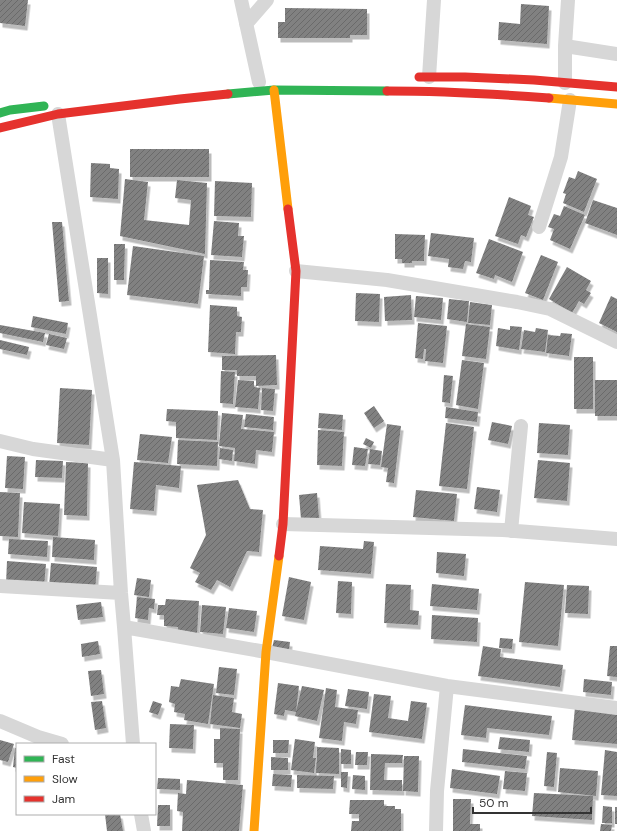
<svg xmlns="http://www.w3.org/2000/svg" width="617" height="831" font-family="'DM Sans',sans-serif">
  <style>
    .building { fill: url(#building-hatch); filter: url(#shadow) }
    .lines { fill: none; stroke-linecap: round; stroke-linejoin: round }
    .street { stroke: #d7d7d7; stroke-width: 14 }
    .fast { stroke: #30b455; stroke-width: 9 }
    .slow { stroke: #ff9f0a; stroke-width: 9 }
    .jam { stroke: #e5322d; stroke-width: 9 }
  </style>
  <defs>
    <pattern id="building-hatch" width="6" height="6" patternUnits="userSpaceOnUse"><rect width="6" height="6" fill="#818181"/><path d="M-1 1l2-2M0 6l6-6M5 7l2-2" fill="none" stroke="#6a6a6a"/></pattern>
    <filter id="shadow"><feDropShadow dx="2.5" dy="4.5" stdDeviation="0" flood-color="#0004"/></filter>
  </defs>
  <rect width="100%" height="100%" fill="#fff"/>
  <!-- building -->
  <path class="building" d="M0 0H28L25 26 0 23Z
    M521 4 549 6 547 44 498 40 499 22 520 24Z
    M285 8 367 9V35H350V38H278V22H285Z
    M130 149H209V177H130Z
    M91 163 110 164V168L119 169 118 199 90 197Z
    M578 171 597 179 584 212 563 203 566 194 563 193 569 177 575 179Z
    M125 179 148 182 144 220 189 225 191 200 175 198 177 180 207 183 205 254 120 236Z
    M215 181 252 183 251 217 214 216Z
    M509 197 531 206 528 215 534 217 526 237 521 235 518 244 495 236Z
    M593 200 617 208V235L585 223Z
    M564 206 585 215 570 249 550 240 554 229 548 227 554 214 560 216Z
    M214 221 239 223 238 236H244L242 257 211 255Z
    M52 222H62L69 301 59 302Z
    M431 233 474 238 471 262 465 261 463 269 448 267 449 259 428 256Z
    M395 234 425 235 424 261H412V263H402V259H395Z
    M489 239 523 252 512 282 495 275 494 279 476 273Z
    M114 244H125L124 280H114Z
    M133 246 204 256 198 304 127 295Z
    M541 255 558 262 543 300 525 293Z
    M97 258H108V294L97 293Z
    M210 260 244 262 243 270H248L247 287H241V296L206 294V290H209Z
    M567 267 591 281 586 290 591 293 584 304 579 301 572 313 549 299Z
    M356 293 380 294 379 322 355 321Z
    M411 295 412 320 385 321 384 297Z
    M416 296 443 298 441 320 414 317Z
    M611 296 617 299V332L599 323Z
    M449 299 469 301 467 322 447 319Z
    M470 302 492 305 490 325 468 323Z
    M210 305 237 307V316L242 317 241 332H236L235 354 208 352Z
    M33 316 68 323 66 334 31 327Z
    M418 323 447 326 443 363 425 361 426 349H424L423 359 415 358Z
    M466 324 490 327 486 359 462 356Z
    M0 325 45 333 43 342 0 333Z
    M510 326 522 327 519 350 496 346 498 328 510 330Z
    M536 328 548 330 545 352 521 349 524 330 535 332Z
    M561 333 572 334 569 356 546 353 548 335 560 336Z
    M49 334 67 338 64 349 46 345Z
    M0 340 29 347 27 355 0 349Z
    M276 355 277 385 256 386V376H237V370H222V356Z
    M574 357H593V409H574Z
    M462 360 484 363 478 409 456 405Z
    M221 371 235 372 233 404 220 403Z
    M444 375 453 376 450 403 442 402Z
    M238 380 254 381V387L260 388 258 409 235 407Z
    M595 380H617V416H595Z
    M60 388 92 390 89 445 57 443Z
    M262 388 275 389 273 411 261 410Z
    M374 406 384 421 374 428 364 413Z
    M446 407 478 412 477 422 445 418Z
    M167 409 218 411 217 440 176 438V422L166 421Z
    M222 413 243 415 241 429 274 432 272 452 256 450 255 464 234 461 235 448 219 446Z
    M319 413 343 415 342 430 318 428Z
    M246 414 274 417 273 430 244 427Z
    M492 422 512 426 508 444 488 440Z
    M446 423 474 427 467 489 439 486Z
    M539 423 570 425 568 455 537 453Z
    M387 424 401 426 394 483 386 482 388 468 381 467Z
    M318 430 344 432 342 466 317 465Z
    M140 434 172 437 168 463 137 460Z
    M366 438 374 442 371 448 363 444Z
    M178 440 218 442 217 466 177 464Z
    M354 447 368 449 365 466 352 465Z
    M220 448 233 450 232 461 219 459Z
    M370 449 382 451 380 465 368 464Z
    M7 456 25 457 23 489 5 488Z
    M36 460 63 461 62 478 35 477Z
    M538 460 570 463 567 501 534 498Z
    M66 462 88 463 87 516 64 515Z
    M134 462 181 466 179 488 156 485 154 511 130 509Z
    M238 480 250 509 263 510 259 552 247 551 230 587 217 580 211 590 195 582 200 573 190 568 206 535 197 485Z
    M477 487 500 490 497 512 474 509Z
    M416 490 457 494 454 521 413 517Z
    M0 492 20 493 18 537 0 536Z
    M317 493 319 518 301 519 299 495Z
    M24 502 60 504 58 536 22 533Z
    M53 537 95 540 94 560 52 557Z
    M9 539 48 541 47 557 8 554Z
    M364 541 374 542 371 574 318 570 320 546 363 549Z
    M437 552 466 554 464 576 436 573Z
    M7 561 46 564 44 587 6 584Z
    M51 563 97 567 95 591 49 587Z
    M289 577 311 582 304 620 282 616Z
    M137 578 151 580 149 597 134 595Z
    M338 581 352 582 351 614 336 613Z
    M525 582 564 585 558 646 519 642Z
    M386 584 411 585 410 610 419 611 418 625 384 623Z
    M432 584 479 589 477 610 430 606Z
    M567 585 589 586 588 614 565 613Z
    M137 597 155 599 154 609 149 608 148 620 135 618Z
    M166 599 199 601 197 636 177 635 178 627 164 626V615H157L158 605H165Z
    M101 602 103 617 78 620 76 605Z
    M202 605 226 607 223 634 200 632Z
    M229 608 257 611 254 632 226 628Z
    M432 615 478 618 477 642 431 639Z
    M500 638 513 639 512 649 499 648Z
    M274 640 290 642 289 650 272 648Z
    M98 641 100 654 82 657 81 644Z
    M483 646 501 649 500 657 563 665 560 687 478 676Z
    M610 646H617V677L607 676Z
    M219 667 237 669 234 695 216 693Z
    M101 670 104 694 91 696 88 671Z
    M181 679 214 684 208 724 184 720 185 714 174 712 175 704 169 702 171 686 179 687Z
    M584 679 612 682 611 695 583 692Z
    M278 683 299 686 296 712 285 710 284 716 274 714Z
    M302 686 324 690 317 721 295 716Z
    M326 688 337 690 335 707 358 710 356 724 344 722 342 741 319 738Z
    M348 689 369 692 367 709 345 706Z
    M374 694 391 696 388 718 408 721 411 701 427 703 422 739 369 732Z
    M213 695 234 698 232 712 242 714 240 728 210 724Z
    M102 701 106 728 95 730 91 702Z
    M153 701 162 704 158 715 149 712Z
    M465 705 552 716 549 735 487 728 486 738 461 735Z
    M575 707 617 711V744L572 740Z
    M170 724 194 725 193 749 169 748Z
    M220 728 240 729 238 780H223V763H214V739H220Z
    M500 737 530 740 529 752 498 749Z
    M295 739 315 742 313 758H316L314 773 291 770Z
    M0 740 14 744 8 762 0 760Z
    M273 740H289L288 753H273Z
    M317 747 339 748V774L316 773Z
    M15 748H17V768L13 767Z
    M341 749 351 750V764H341Z
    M463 749 527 756 525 769 462 762Z
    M605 750 617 752V796L601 795Z
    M356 752H368L367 765H355Z
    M547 752 557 753 554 787 544 786Z
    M371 754 403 755 402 763H385L384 780H402V791L370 790Z
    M404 756H419L418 792 403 791Z
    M271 757 288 758V770H271Z
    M560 768 598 771 596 796 558 792Z
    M452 769 500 776 497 794 450 788Z
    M505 771 527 773 525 791 503 789Z
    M341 772H348L347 788 341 787Z
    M273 774 292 775 291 787 272 786Z
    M297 775 334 776 333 789 297 788Z
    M353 775 365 776V790L352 789Z
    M158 778 180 779V790L157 789Z
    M187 780 243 785 239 831H182L183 812 177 811 178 793 186 794Z
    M534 793 593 796 592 820 532 816Z
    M453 799H471L470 824H480V831H453Z
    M350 800H384V806H395V809H401V831H351L352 821H359V814H349Z
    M158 805H170V826H157Z
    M603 806 612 807V823H602Z
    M615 807H617V824H615Z
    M105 814H120L123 831H107Z
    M601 824 612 825 611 831H600Z"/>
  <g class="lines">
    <!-- street -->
    <path class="street" d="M241 0 259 82
      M568 0 565 46 617 54
      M246 24 267 0
      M429 77 434 0
      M565 83V46
      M58 114 113 460 121 593 124 627 133 744
      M539 227 561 157 570 100
      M296 271 387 280 517 302 550 309 617 342
      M0 441 33 449 113 460
      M283 524 503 530 617 539
      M511 531 521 426
      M0 586 121 593
      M124 627 266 652 447 686 617 708
      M0 721 38 737 62 744
      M141 814 144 831
      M436 831 437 791 447 686"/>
    <!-- fast -->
    <path class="fast" d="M228 94 274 90 387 91
      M0 113 10 110 44 106"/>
    <!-- slow -->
    <path class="slow" d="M274 90 288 209
      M549 98 617 104
      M254 831 266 652 279 556"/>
    <!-- jam -->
    <path class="jam" d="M419 77H465L534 80 617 87
      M387 91C441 91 495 94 549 98
      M0 128 58 114 180 99 228 94
      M279 556 283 524 296 271 288 209"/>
  </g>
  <!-- legend -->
  <rect x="16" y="743" width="140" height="72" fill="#ffffff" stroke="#adadad"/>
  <rect x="24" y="756" width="20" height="6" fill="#30b455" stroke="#adadad"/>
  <text x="52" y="763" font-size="12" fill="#333333">Fast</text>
  <rect x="24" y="776" width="20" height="6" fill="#ff9f0a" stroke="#adadad"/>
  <text x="52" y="783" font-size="12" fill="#333333">Slow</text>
  <rect x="24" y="796" width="20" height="6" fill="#e5322d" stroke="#adadad"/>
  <text x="52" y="803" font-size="12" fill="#333333">Jam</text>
  <!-- scale -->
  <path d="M473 807v6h118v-6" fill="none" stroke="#333333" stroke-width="2"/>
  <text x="479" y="807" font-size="12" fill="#333333" stroke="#ffffff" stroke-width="3" paint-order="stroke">50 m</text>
</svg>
